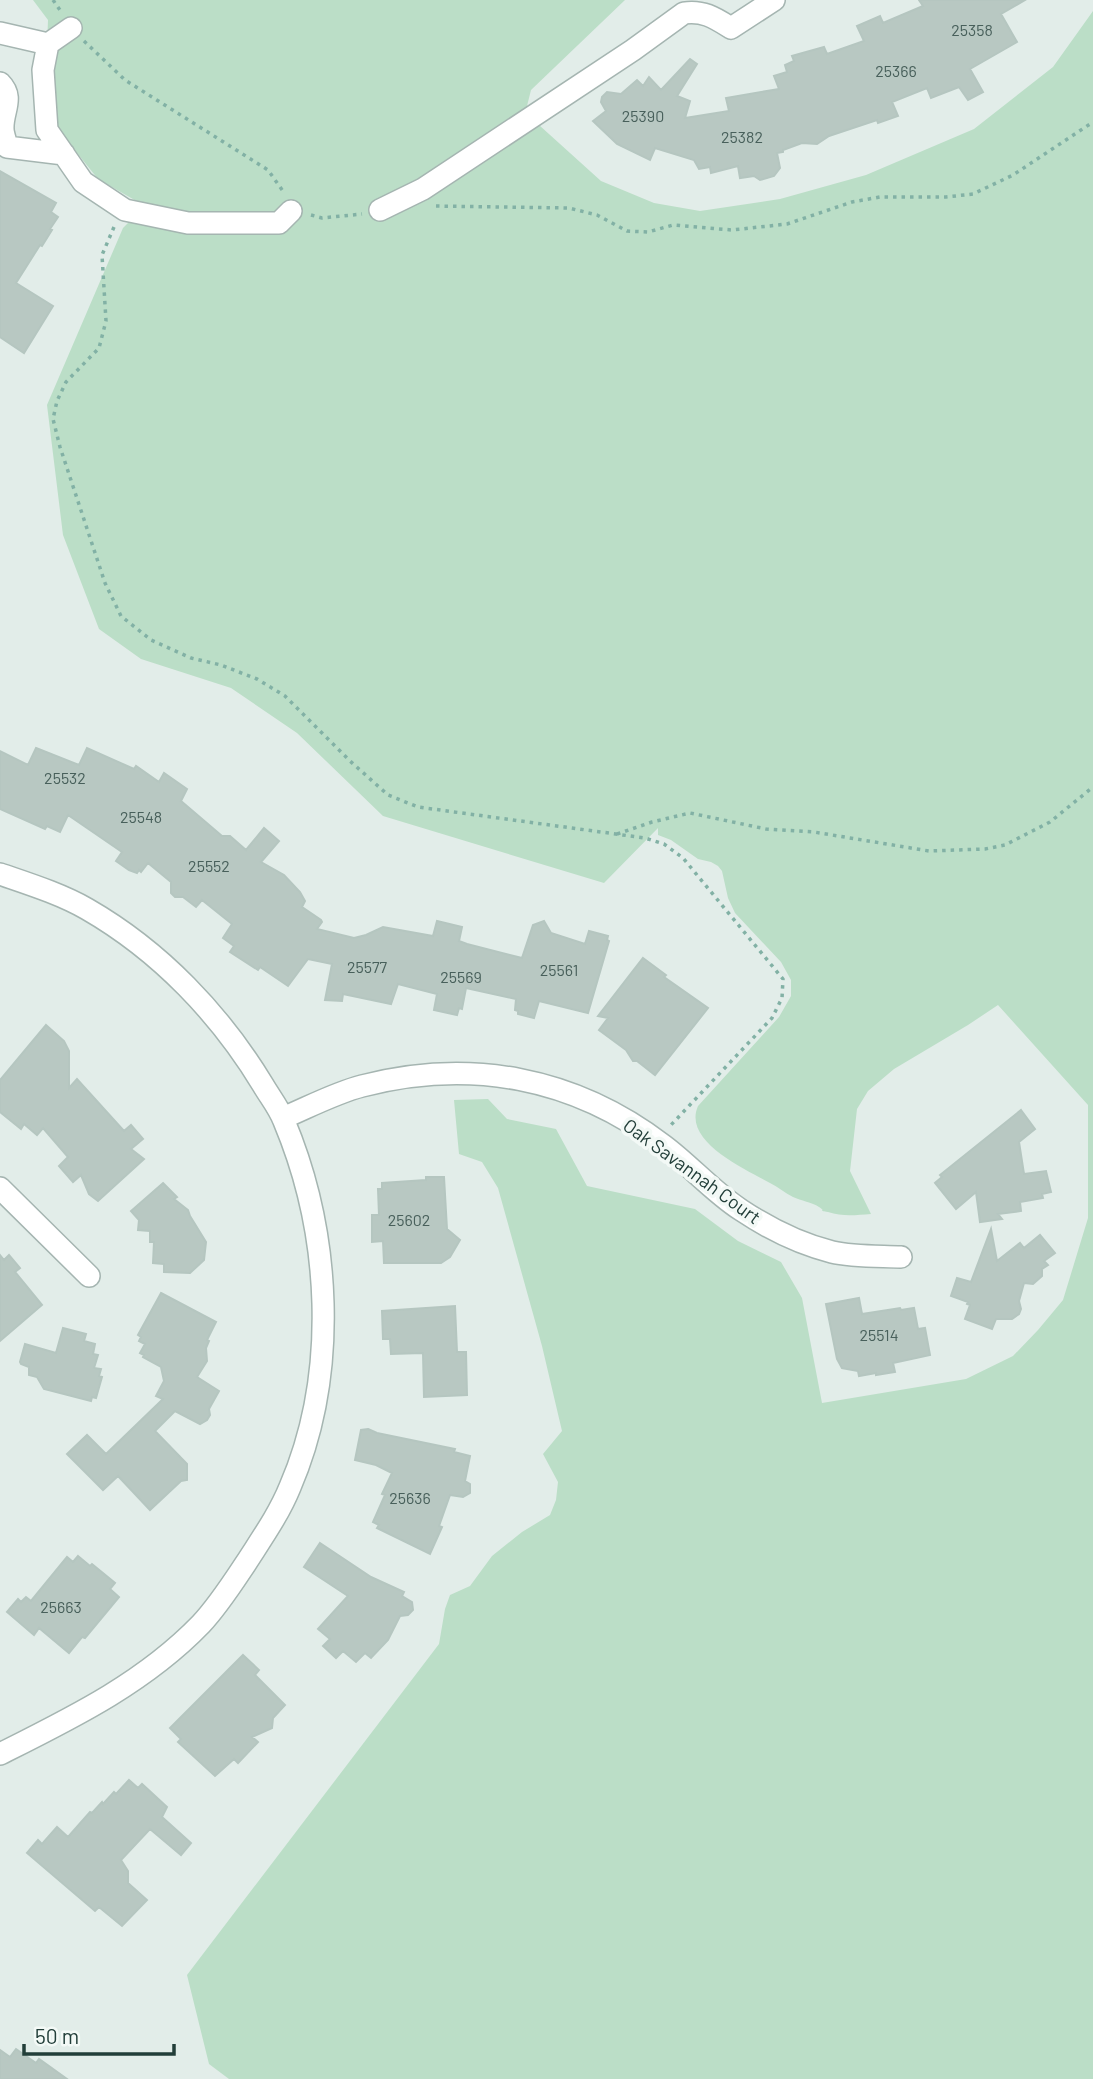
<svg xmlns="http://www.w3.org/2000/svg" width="1093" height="2079" font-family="Barlow,sans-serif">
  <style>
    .green { fill: #bbdec7 }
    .building { fill: #b8c8c2; stroke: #b5c6c0; stroke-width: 2 }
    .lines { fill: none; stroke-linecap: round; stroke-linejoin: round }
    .minor-casing { stroke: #a5b5b1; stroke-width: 24 }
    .path { stroke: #82b1a5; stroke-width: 3.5; stroke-dasharray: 3.5 5; stroke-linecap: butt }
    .minor { stroke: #fff; stroke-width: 21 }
    .labels { text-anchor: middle; stroke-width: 7; stroke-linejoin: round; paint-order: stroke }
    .number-label { font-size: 16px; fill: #48605b }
    .street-label { font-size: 19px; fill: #223e39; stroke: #f3f9f6 }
  </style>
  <rect width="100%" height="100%" fill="#e2ede9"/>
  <!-- green -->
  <path class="green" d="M33 0H625L531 90 527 106 539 125 601 181 654 203 700 211 780 199 866 175 974 129 1053 67 1093 11V2079H229L209 2064 187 1975 439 1644 445 1609 450 1595 470 1586 492 1556 522 1532 550 1515 556 1500 558 1482 543 1454 562 1431 542 1346 498 1188 482 1162 459 1154 454 1100 488 1099 507 1119 556 1129 587 1186 695 1209 738 1241 781 1262 802 1298 822 1403 966 1379 1013 1356 1038 1330 1063 1300 1088 1218V1105L998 1005 968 1025 894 1069 868 1091 857 1109 850 1171 871 1214C856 1215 843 1217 828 1212 818 1210 827 1212 819 1207 812 1202 801 1201 793 1197 785 1193 778 1187 770 1183 747 1170 682 1142 698 1106L779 1017 791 996V980L781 962 735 913 728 898 722 871 718 866 711 862 698 859 671 840 658 835V828L604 883 383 816 297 733 231 688 141 659 99 629 63 535 47 405 123 228 145 206 98 179 61 133 45 100 48 20Z"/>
  <!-- building -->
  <path class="building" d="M919 0H1025L1001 14 1017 42 970 69 983 92 968 100 959 87 931 98 927 88 892 102 898 116 878 123 877 120 829 136 817 144 802 143 783 150V152L777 153 780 168 774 176 760 180 754 176 740 178 738 166 711 173 710 167 699 169 694 160 655 148 650 160 617 144 593 121 606 111 601 102 602 97 607 92 621 94 637 80 643 86 649 77 661 90 690 59 697 64 677 96 690 101 685 118 729 111 726 98 779 89 774 76 787 72 785 65 794 61 792 56 824 47 827 54 864 41 857 26 880 16 883 23 923 6Z
    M0 171 56 203 51 212 58 217 50 229 52 230 42 246 40 245 16 283 53 306 24 353 0 337Z
    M36 748 79 765 87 748 134 769 136 766 159 782 164 773 187 789 181 801 222 836H230L246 850 264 828 279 841 261 862 284 875 300 892 305 901 302 907 321 920 322 922 317 929 354 938 366 935 383 927 433 936 437 921 462 927 459 941 467 944 522 958 533 925 544 921 551 933 585 944 589 931 608 936 607 940 609 941 588 1013 539 1001 534 1018 518 1014V1011L515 1010 516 999 466 988 462 1009 459 1008 457 1015 434 1010 437 994 398 984 391 1004 343 994 342 1001 325 1000 332 964 308 959 288 986 260 967 258 970 230 952 234 946 223 938 232 924 202 900 196 907 183 897H175L171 893V882L148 863 141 872 139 870 137 873 129 870 116 861 122 852 68 815 60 832 47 826 45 829 0 809V751L28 765Z
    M643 958 666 975 664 977 708 1008 655 1075 637 1061H633L626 1050 599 1030 608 1018 598 1016Z
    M46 1025 64 1041 69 1051V1088L77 1079 124 1131 131 1125 143 1139 131 1149 144 1159 98 1201 89 1194 81 1175 73 1182 59 1166 68 1157 43 1128 37 1135 24 1124 21 1129 0 1112V1080Z
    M1021 1110 1035 1129 1019 1142 1024 1174 1046 1171 1051 1192 1042 1194 1043 1198 1020 1202 1021 1211 998 1214 1002 1219 980 1222 976 1192 956 1209 935 1183 942 1177 940 1175Z
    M426 1177H444L447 1229 460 1240 450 1257 441 1263H384L383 1241 372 1242V1215H379L378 1189H382V1183L426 1180Z
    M163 1183 177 1197 174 1199 188 1210 190 1216 206 1242 204 1260 190 1273 164 1272V1264L153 1263 154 1242H150V1231L138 1230 139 1220 131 1211Z
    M991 1229 997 1261 1020 1243 1024 1248 1040 1235 1055 1253 1044 1261 1048 1265 1042 1269V1276L1033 1284 1024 1283 1019 1301 1021 1309 1019 1314 1012 1319H996L992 1329 965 1319 970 1305 967 1304 968 1302 951 1296 957 1278 971 1282Z
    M0 1255 4 1260 9 1255 20 1268 15 1272 42 1305 0 1341Z
    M161 1293 216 1322 207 1340 209 1341 206 1348 207 1361 197 1377 219 1391 209 1409 210 1415 207 1420 200 1424 175 1411 155 1431 187 1464V1480L181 1481 150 1510 118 1476 103 1490 67 1454 87 1435 106 1454 163 1399 156 1396 164 1381 161 1367 143 1357 144 1355 140 1353 145 1344 139 1341 141 1337 138 1335Z
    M859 1298 862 1314 900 1308 901 1310 914 1308 918 1329 925 1328 930 1355 893 1363 895 1372 876 1375V1373L859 1376 858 1371 842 1368 837 1359 826 1304Z
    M455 1306 457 1352H466L467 1395 424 1397 423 1353 391 1354 390 1339H383L382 1311Z
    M63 1328 86 1334 84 1341 95 1344 93 1354 98 1355 94 1368 101 1369 99 1376 102 1377 96 1398 92 1397 91 1401 44 1389 37 1377 29 1375V1367L21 1364 20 1362 25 1344 56 1353Z
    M368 1429 377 1433 455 1449 454 1452 470 1456 465 1481 470 1484V1493L463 1497 450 1495 439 1526 442 1527 430 1554 377 1528 379 1525 373 1522 385 1495 382 1494 392 1473 376 1465 355 1460 361 1430Z
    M320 1543 371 1577 404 1592 402 1596 412 1602 413 1610 408 1615 400 1616 388 1640 371 1658 365 1653 356 1662 343 1651 336 1658 323 1646 330 1639 318 1629 348 1596 304 1567Z
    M78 1556 90 1566 92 1564 115 1583 110 1589 119 1597 85 1638 82 1637 69 1653 39 1628 34 1635 7 1612 18 1599 21 1602 26 1597 31 1601 67 1557 73 1562Z
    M243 1655 259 1670 255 1675 285 1705 273 1718 272 1728 252 1737 258 1742 238 1763 234 1759 215 1776 178 1742 181 1739 170 1728Z
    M129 1780 138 1788 142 1784 167 1807 162 1817 191 1843 181 1855 150 1829 121 1860 128 1871V1883L147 1900 122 1926 99 1907 95 1911 27 1853 38 1840 42 1844 57 1827 68 1837 90 1812 92 1813 102 1802 103 1804 114 1792 116 1794Z
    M16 2049 36 2063 39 2059 67 2079H0V2050L10 2057Z"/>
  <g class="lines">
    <defs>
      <path id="minor" d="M71 28 48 44 43 70 47 130 83 182 125 210 188 223H279L291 211
        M0 33 48 44
        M0 83C15 98 2 111 3 129 3 134 6 141 7 147L64 154
        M380 210 423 189 633 50 684 13C703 10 715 18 731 28L774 0
        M0 874C29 884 61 894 87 909 160 951 220 1014 263 1085 270 1097 279 1108 284 1121 331 1233 339 1373 290 1487 279 1514 262 1538 246 1563 232 1584 218 1606 201 1624 144 1683 72 1718 0 1754
        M283 1118C309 1107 335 1093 362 1086 470 1058 574 1077 663 1145 690 1165 713 1192 741 1210 768 1228 800 1244 832 1252 853 1257 879 1256 901 1257
        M0 1188 89 1276"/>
    </defs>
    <!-- minor casing -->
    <use href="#minor" class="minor-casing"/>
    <!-- path -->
    <path class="path" d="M53 0 62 13
      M84 41 125 80 268 170 285 194
      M436 206 569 208 597 215 627 231 648 232 673 225 732 230 787 224 852 202 880 197H946L973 194 1013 175 1093 122
      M311 215 322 218 362 214
      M114 227 102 255 106 321 99 348 66 382 57 401 53 419 60 447 105 583 121 616 151 640 191 658 221 665 257 679 285 696 350 761 388 795 418 807 645 838 664 844 683 858 783 979 782 998 772 1018 670 1126
      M617 834 652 822 690 813 766 829 814 832 929 851 985 849 1005 845 1050 822 1093 787"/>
    <!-- minor -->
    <use href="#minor" class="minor"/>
  </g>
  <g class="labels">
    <!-- number labels -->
    <g class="number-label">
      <text x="972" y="36">25358</text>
      <text x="896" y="77">25366</text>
      <text x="643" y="122">25390</text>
      <text x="742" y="143">25382</text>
      <text x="65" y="784">25532</text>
      <text x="141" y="823">25548</text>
      <text x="209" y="872">25552</text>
      <text x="367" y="973">25577</text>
      <text x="559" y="976">25561</text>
      <text x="461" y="983">25569</text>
      <text x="409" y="1226">25602</text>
      <text x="879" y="1341">25514</text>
      <text x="410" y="1504">25636</text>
      <text x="61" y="1613">25663</text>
    </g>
    <!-- street labels -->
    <g class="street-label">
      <text transform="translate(692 1171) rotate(36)" y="7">Oak Savannah Court</text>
    </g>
  </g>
  <!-- scale -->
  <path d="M24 2044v10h150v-10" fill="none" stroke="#223e39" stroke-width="3.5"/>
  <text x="35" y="2044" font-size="21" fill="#223e39" stroke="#f3f9f6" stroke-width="5" paint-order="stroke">50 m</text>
</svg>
